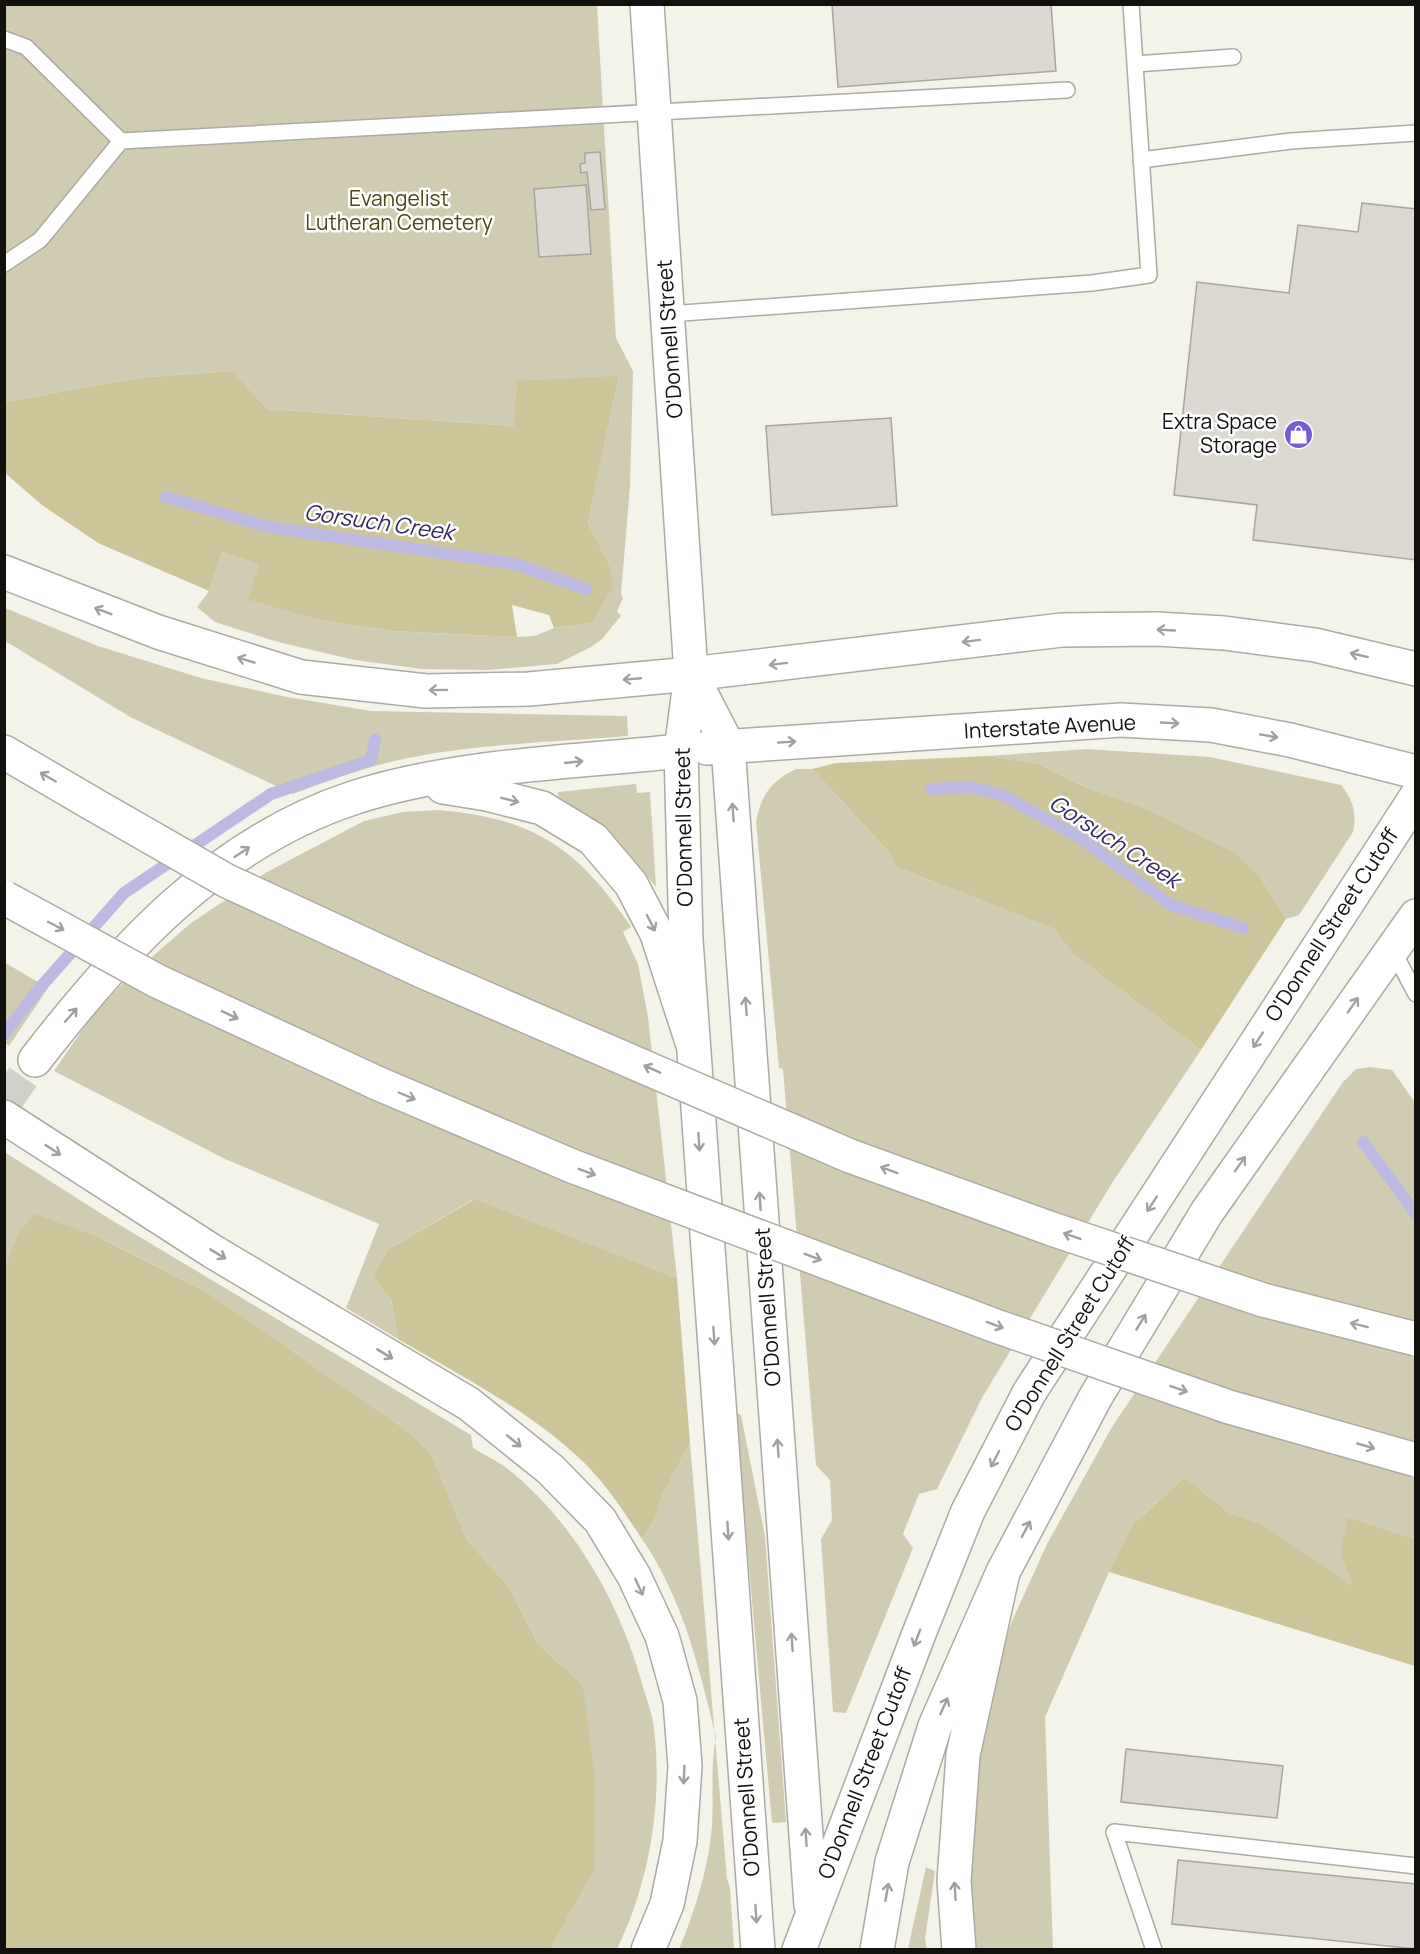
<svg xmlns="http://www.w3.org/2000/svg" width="1420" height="1954" font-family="Manrope,sans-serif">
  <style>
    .green { fill: #d0ccb1 }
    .forest { fill: #ccc599 }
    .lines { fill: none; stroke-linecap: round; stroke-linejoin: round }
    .stream { stroke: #beb9e3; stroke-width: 12 }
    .building { fill: #dbd9d1; stroke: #a7a69e; stroke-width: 1.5 }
    .highway-tunnel { stroke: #d2d1c9; stroke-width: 33; stroke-dasharray: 33 16; stroke-linecap: butt }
    .lane-casing { stroke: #acaaa2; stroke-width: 18 }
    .secondary-casing { stroke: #acaaa2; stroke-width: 36 }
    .primary-casing { stroke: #acaaa2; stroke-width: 36 }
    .highway-casing { stroke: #acaaa2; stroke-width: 36 }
    .lane { stroke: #fff; stroke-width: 15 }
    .secondary { stroke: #fff; stroke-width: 33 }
    .primary { stroke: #fff; stroke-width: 33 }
    .highway { stroke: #fff; stroke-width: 33 }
    .highway-bridge-casing { stroke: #acaaa2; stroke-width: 36; stroke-linecap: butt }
    .highway-bridge { stroke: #fff; stroke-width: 33 }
    .oneway { stroke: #a0a09f }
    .labels { text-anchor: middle; stroke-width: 5; stroke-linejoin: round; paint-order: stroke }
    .park-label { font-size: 21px; fill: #4e4610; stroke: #fff }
    .street-label { font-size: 21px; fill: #12110e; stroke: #fff }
    .poi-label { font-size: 21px; fill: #12110e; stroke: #fff; text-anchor: end }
    .water-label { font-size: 22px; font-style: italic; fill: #34295d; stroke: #fff }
  </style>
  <rect width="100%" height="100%" fill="#f4f3ea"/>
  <!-- green -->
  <path class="green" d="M5 5H597L616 338 633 371 630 486 621 594 623 598 617 611 621 616 602 639 591 647 557 664 487 670 422 669 355 660 278 642 215 622 197 607 209 591 222 552 260 564 249 600 319 620 392 631 517 637 535 636 554 628 591 623 611 568 588 523 619 376 514 426 267 409 233 371 136 378 5 402Z
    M5 608 98 646 201 678 287 697 371 711 627 716 628 736C554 742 476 744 403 759 366 767 329 780 293 794L132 718 5 641Z
    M1087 749 1210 757 1341 785C1353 800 1357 813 1353 832L1299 915 1286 919 1261 878 1174 824 1142 807 1083 786 1039 764 988 756Z
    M796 769H812L887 850 896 867 1054 929 1073 954 1201 1050 1112 1183 983 1396 937 1489 919 1494 903 1534 913 1548 846 1713 833 1712 821 1539 832 1520 830 1480 816 1465 783 1069 779 1068 756 822C761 795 771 781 796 769Z
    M636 784 637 793 650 792 656 887C626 850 598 822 558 796V792Z
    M438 810C534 818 578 848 631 927L623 932 638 964 648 1017 677 1278 474 1199 387 1250 373 1277 391 1299 398 1339 346 1308 379 1224 225 1159 54 1071 94 1013 131 975 191 923 267 872 364 821 403 812Z
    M4 962 48 988 9 1046 5 1043Z
    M1370 1067 1392 1070 1416 1104 1415 1539 1348 1517 1354 1587 1260 1523 1228 1512 1185 1477 1137 1520 1109 1572 1045 1717 1053 1949 972 1950 966 1823 987 1697 1012 1621 1047 1544 1112 1427 1343 1082 1356 1069Z
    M6 1153 108 1218 471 1435 473 1448C484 1455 498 1461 508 1469 575 1523 619 1602 642 1683 645 1696 651 1709 653 1722 664 1797 650 1882 617 1949H550L594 1871 583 1685 538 1644 509 1587 467 1540 431 1453 409 1432 207 1292 96 1236 18 1234 5 1270Z
    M735 1412 741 1415 765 1536 786 1822 772 1823Z
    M690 1443 727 1879 730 1888 734 1949H679C695 1911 709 1867 712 1825 714 1796 710 1766 716 1737 699 1667 683 1599 642 1539L655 1519 663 1494Z
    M926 1867 935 1871 925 1939 927 1949H908Z"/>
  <!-- forest -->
  <path class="forest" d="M233 371 267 409 514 426 517 381 619 376 588 523 611 568 612 589 591 623 554 628 549 615 512 605 517 637 392 631 319 620 248 600 259 564 222 552 209 591 98 543 42 505 5 473V402L136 378Z
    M988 756 1039 764 1083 786 1142 807 1235 853 1261 878 1286 919 1201 1050 1073 954 1054 929 896 867 887 850 812 769 836 763Z
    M475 1199 677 1278 690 1443 663 1494 655 1519 642 1539C622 1509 603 1479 576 1455 523 1407 459 1375 398 1339L391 1299 373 1277 387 1250Z
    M34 1214 96 1236 207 1292 409 1432 431 1453 467 1540 509 1587 538 1644 583 1685 595 1780 594 1871 550 1949H5L4 1270 18 1234Z
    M1185 1477 1228 1512 1260 1523 1353 1586 1340 1552 1348 1517 1415 1539V1666L1109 1572 1134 1523Z"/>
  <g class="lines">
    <!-- stream -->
    <path class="stream" d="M166 497 269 527 516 564 586 589
      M931 789 971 787 1004 796 1079 837 1171 905 1243 928
      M4 1034 38 990 124 893 271 794 371 760 375 740
      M1363 1142 1416 1214"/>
  </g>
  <!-- building -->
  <path class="building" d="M832 4H1051L1056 71 838 87Z
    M600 152 605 209 591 210 587 172 581 173 580 164 585 163V153Z
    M586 185 591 254 539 257 534 189Z
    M1362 203 1416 209V560L1253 540 1257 505 1174 495 1197 282 1289 293 1298 225 1358 232Z
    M891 418 897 506 772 515 766 426Z
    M1126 1749 1283 1766 1277 1818 1121 1802Z
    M1178 1860 1416 1884V1949L1172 1924Z"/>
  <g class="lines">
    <!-- highway-tunnel -->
    <path class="highway-tunnel" d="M4 1104 35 1060"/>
    <defs>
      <path id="lane" d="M4 39 26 47 121 141
        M1135 64 1233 57
        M1141 160 1291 141 1416 133
        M4 264 40 240 121 141 1067 90
        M669 314 1092 283 1149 275 1131 4
        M1392 949 1416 994
        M1154 1950 1114 1832 1416 1866"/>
      <path id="secondary" d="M647 4 691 674"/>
      <path id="primary" d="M691 674 728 746 811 1905
        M691 674 681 751 686 940 758 1950
        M691 674 1062 630 1157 629 1224 633 1315 645 1416 669
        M707 748 1121 720 1211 725 1290 740 1416 772
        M799 1950 918 1636 968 1511 1029 1393 1416 797
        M877 1950 892 1862 935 1726 1003 1572 1095 1398 1207 1212 1416 916"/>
      <path id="highway" d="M4 572 158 632 301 677 426 691 529 689 691 674
        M4 752 91 803
        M443 787 487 794 542 808 593 839 631 884 657 934 692 1042
        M35 1060C120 950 216 843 353 798 453 765 575 762 681 751
        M4 1117 212 1251 469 1404 550 1469 600 1520 634 1576 662 1636 680 1701 685 1766 680 1841 667 1904 648 1950
        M959 1950 954 1881 963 1755 1003 1572"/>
    </defs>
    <!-- lane casing -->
    <use href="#lane" class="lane-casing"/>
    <!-- secondary casing -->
    <use href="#secondary" class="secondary-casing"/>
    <!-- primary casing -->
    <use href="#primary" class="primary-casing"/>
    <!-- highway casing -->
    <use href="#highway" class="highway-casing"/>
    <!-- lane -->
    <use href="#lane" class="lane"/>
    <!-- secondary -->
    <use href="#secondary" class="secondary"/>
    <!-- primary -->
    <use href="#primary" class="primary"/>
    <!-- highway -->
    <use href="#highway" class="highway"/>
    <defs>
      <path id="highway-bridge" d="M91 803 227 881 422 971 850 1156 1049 1228 1263 1300 1416 1339
        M5 898 157 981 377 1083 572 1166 993 1325 1229 1407 1416 1460"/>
    </defs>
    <!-- highway-bridge casing -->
    <use href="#highway-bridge" class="highway-bridge-casing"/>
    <!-- highway-bridge -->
    <use href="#highway-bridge" class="highway-bridge"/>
  </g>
  <!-- one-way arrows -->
  <defs><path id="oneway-shaft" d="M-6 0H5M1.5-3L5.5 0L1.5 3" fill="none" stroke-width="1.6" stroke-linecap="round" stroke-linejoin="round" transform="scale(1.5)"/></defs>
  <g class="oneway">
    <use href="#oneway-shaft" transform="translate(103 611) rotate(-159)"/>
    <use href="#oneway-shaft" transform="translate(1166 630) rotate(-177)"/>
    <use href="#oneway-shaft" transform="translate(971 641) rotate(173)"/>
    <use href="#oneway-shaft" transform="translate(1359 655) rotate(-167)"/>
    <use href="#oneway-shaft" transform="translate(246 660) rotate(-163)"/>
    <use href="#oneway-shaft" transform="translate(778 664) rotate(173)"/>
    <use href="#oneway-shaft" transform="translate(632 679) rotate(175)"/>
    <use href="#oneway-shaft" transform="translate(438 690) rotate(179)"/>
    <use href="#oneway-shaft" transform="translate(1170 723) rotate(3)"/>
    <use href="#oneway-shaft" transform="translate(1269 736) rotate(10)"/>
    <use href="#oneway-shaft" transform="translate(787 742) rotate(-4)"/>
    <use href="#oneway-shaft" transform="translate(574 762) rotate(-6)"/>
    <use href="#oneway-shaft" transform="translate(48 777) rotate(-150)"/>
    <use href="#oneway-shaft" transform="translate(510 800) rotate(14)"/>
    <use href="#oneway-shaft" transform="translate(733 812) rotate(-94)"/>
    <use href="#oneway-shaft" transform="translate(242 852) rotate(-33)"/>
    <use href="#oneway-shaft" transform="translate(651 923) rotate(63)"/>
    <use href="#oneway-shaft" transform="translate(56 926) rotate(28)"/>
    <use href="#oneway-shaft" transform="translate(1353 1005) rotate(-55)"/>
    <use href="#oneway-shaft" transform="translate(746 1006) rotate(-94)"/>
    <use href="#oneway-shaft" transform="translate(71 1015) rotate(-49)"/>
    <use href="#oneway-shaft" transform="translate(230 1015) rotate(25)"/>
    <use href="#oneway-shaft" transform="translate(1258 1040) rotate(123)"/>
    <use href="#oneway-shaft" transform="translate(652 1069) rotate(-156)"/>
    <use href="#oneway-shaft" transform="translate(407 1096) rotate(23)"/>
    <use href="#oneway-shaft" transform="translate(699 1142) rotate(86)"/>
    <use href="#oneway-shaft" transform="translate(53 1150) rotate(33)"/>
    <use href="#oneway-shaft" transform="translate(1240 1164) rotate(-55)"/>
    <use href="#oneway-shaft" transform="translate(889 1170) rotate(-160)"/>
    <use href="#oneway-shaft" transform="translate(587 1172) rotate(21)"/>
    <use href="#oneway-shaft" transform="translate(760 1201) rotate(-94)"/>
    <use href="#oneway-shaft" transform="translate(1152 1204) rotate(123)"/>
    <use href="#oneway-shaft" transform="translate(1072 1236) rotate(-161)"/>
    <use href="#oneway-shaft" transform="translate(218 1254) rotate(31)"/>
    <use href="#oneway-shaft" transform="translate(813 1257) rotate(21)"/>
    <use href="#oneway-shaft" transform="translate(1141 1322) rotate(-59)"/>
    <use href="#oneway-shaft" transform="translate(995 1325) rotate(20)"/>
    <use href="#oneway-shaft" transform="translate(1359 1325) rotate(-166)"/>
    <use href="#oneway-shaft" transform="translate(714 1336) rotate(86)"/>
    <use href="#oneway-shaft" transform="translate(385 1354) rotate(31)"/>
    <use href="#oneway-shaft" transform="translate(1179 1389) rotate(19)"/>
    <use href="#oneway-shaft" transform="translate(514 1441) rotate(39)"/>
    <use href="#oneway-shaft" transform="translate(1366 1446) rotate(16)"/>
    <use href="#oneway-shaft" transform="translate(778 1448) rotate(-94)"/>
    <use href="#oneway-shaft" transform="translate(995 1459) rotate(117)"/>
    <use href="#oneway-shaft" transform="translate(1026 1529) rotate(-62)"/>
    <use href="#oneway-shaft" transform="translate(728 1531) rotate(86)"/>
    <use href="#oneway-shaft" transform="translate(639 1587) rotate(65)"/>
    <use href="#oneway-shaft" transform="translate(917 1638) rotate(111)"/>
    <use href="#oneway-shaft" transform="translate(792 1642) rotate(-94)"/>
    <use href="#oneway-shaft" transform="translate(944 1706) rotate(-66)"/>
    <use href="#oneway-shaft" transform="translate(684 1775) rotate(93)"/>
    <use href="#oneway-shaft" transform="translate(806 1837) rotate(-94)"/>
    <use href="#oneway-shaft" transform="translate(955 1891) rotate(-94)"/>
    <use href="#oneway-shaft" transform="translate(887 1892) rotate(-80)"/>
    <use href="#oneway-shaft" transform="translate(756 1914) rotate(86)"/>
  </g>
  <!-- icons -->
  <defs>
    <symbol id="shop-disc" viewBox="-11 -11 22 22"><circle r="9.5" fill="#785cd7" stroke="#fff"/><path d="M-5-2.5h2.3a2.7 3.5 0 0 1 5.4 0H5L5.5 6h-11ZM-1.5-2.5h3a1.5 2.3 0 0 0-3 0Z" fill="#fff"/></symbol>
  </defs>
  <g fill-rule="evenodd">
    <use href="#shop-disc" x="1282" y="418" width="33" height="33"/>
  </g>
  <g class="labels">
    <!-- park labels -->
    <g class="park-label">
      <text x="399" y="206">Evangelist<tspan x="399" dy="24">Lutheran Cemetery</tspan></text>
    </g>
    <!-- street labels -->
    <g class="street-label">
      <text transform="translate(670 339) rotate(-94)" y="7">O'Donnell Street</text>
      <text transform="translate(1050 727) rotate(-3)" y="7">Interstate Avenue</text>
      <text transform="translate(684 827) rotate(-91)" y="7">O'Donnell Street</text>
      <text transform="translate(1332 925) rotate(-57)" y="7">O'Donnell Street Cutoff</text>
      <text transform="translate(768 1307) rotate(-94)" y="7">O'Donnell Street</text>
      <text transform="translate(1070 1334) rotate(-58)" y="7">O'Donnell Street Cutoff</text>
      <text transform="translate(865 1773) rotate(-69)" y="7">O'Donnell Street Cutoff</text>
      <text transform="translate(747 1797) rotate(-94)" y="7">O'Donnell Street</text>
    </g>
    <!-- poi labels -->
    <g class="poi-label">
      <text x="1277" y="429">Extra Space<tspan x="1277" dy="24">Storage</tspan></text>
    </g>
    <!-- water labels -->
    <g class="water-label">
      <text transform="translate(379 522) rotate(8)" y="8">Gorsuch Creek</text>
      <text transform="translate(1115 841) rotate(33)" y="8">Gorsuch Creek</text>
    </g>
  </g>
  <!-- border -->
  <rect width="1420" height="1954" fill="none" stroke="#12110e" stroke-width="12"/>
</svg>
